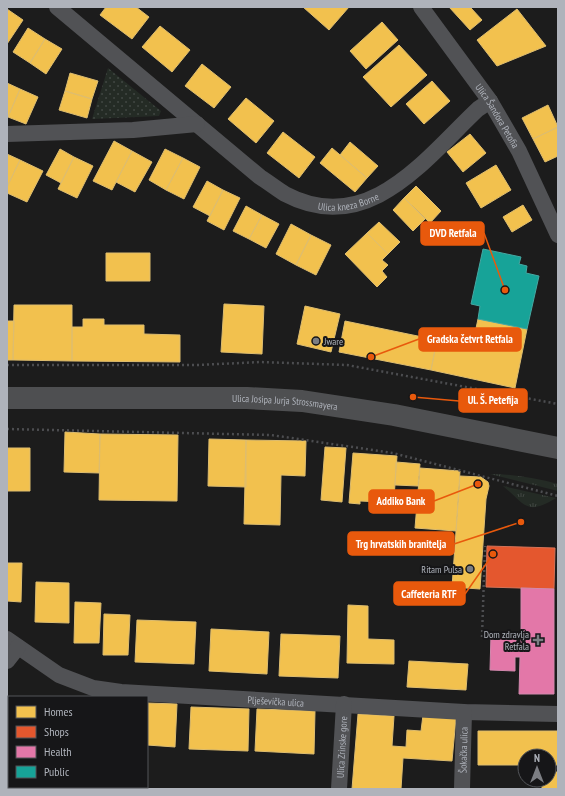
<svg xmlns="http://www.w3.org/2000/svg" width="565" height="796" font-family="'PT Sans Narrow',sans-serif">
  <style>
    .grass { fill: url(#grass-tufts) }
    .park { fill: url(#park-dots) }
    .homes { fill: #f2c14e; stroke: #debd6f }
    .shops { fill: #e4572e; stroke: #d47358 }
    .health { fill: #e377a8; stroke: #d389ae }
    .public { fill: #17a398; stroke: #45a8a2 }
    .lines { fill: none; stroke-linecap: round; stroke-linejoin: round }
    .path { stroke: #4c4d50; stroke-width: 2.5; stroke-dasharray: 2 3; stroke-linecap: butt }
    .street { stroke: #515255; stroke-width: 16 }
    .primary { stroke: #4e4f51; stroke-width: 22 }
    .poi-dot { fill: #7c7e83; stroke: #161618; stroke-width: 1.5 }
    .labels { text-anchor: middle; stroke-width: 4; stroke-linejoin: round; paint-order: stroke }
    .street-label { font-size: 10px; fill: #afb3bb; stroke: #161618 }
    .poi-label { font-size: 10px; fill: #afb3bb; stroke: #161618; text-anchor: end }
    .leader { fill: none; stroke: #e8590c; stroke-width: 1.5 }
    .callout-dot { fill: #e8590c; stroke: #161618; stroke-width: 1.5 }
    .callout { fill: #e8590c; stroke: #e8590c; stroke-width: 1.5 }
    .callout-label { font-size: 11px; text-anchor: middle; font-weight: bold; fill: #fff }
  </style>
  <defs>
    <pattern id="grass-tufts" width="24" height="20" patternUnits="userSpaceOnUse"><rect width="24" height="20" fill="#242b25"/><path d="M3 7l-1-3M5 7V3M7 7l1-3M15 17l-1-3M17 17v-4M19 17l1-3" fill="none" stroke="#414743"/></pattern>
    <pattern id="park-dots" width="8" height="8" patternUnits="userSpaceOnUse"><rect width="8" height="8" fill="#242b25"/><path d="M2 2h.1M6 6h.1" fill="none" stroke="#414743" stroke-width="1.8" stroke-linecap="round"/></pattern>
  </defs>
  <rect width="100%" height="100%" fill="#1c1c1c"/>
  <!-- grass -->
  <path class="grass" d="M490 474C513 474 535 478 558 484V491Z
    M503 486 556 498C526 516 526 505 503 486Z"/>
  <!-- park -->
  <path class="park" d="M108 68 161 111 159 116 92 119Z"/>
  <!-- homes -->
  <path class="homes" d="M106 7H136L149 17 132 39 100 15Z
    M303 7H349L329 30Z
    M449 7H473L471 8 482 20 470 30Z
    M7 9 23 20 7 44Z
    M517 9 546 46 497 66 477 40Z
    M382 22 398 40 366 69 350 51Z
    M160 26 190 50 172 72 142 47Z
    M28 28 45 39 30 63 13 52Z
    M45 39 62 49 46 74 30 63Z
    M399 45 427 75 391 107 363 77Z
    M202 64 231 87 214 108 185 86Z
    M70 73 98 81 92 99 65 91Z
    M432 81 450 101 424 124 406 104Z
    M7 83 20 89 8 117 7 116Z
    M20 89 38 97 26 124 8 117Z
    M65 91 92 99 87 118 59 110Z
    M246 98 274 121 256 143 228 119Z
    M548 105 558 127 533 139 522 118Z
    M558 127V156L545 162 533 139Z
    M283 132 315 157 299 178 267 153Z
    M470 134 486 153 463 172 447 152Z
    M114 141 132 151 112 190 93 181Z
    M350 142 378 166 367 178 340 155Z
    M332 148 367 178 355 192 320 163Z
    M60 149 74 157 61 183 46 175Z
    M165 149 183 158 166 190 149 180Z
    M132 151 152 162 135 192 116 182Z
    M7 154 20 160 7 187Z
    M74 157 93 166 77 198 58 189Z
    M183 158 200 167 184 199 166 190Z
    M20 160 43 171 27 202 7 193V187Z
    M496 165 511 190 481 208 466 183Z
    M207 181 223 190 210 216 193 207Z
    M416 186 441 211 430 223 404 198Z
    M223 190 240 198 224 230 207 221Z
    M404 198 425 219 413 231 393 210Z
    M523 205 532 220 512 232 503 217Z
    M246 206 262 215 249 239 233 231Z
    M262 215 279 224 266 248 249 239Z
    M379 222 400 242 388 254 367 233Z
    M291 224 311 235 296 265 276 254Z
    M367 233 388 254 382 260 388 265 382 271 387 277 377 287 345 254Z
    M311 235 331 245 316 275 296 265Z
    M106 253H150V281H106Z
    M224 304 264 306 262 354 221 352Z
    M14 305H72V361L13 360Z
    M305 306 340 314 331 352 297 344Z
    M83 319H104V325H144V334L180 335V362L72 361V327H83Z
    M478 319 527 329 515 388 431 370 437 340 472 347Z
    M7 321H14L13 360H7Z
    M345 321 437 340 431 370 339 352Z
    M65 432 100 434 99 473 64 472Z
    M100 434 178 435 177 501 99 500Z
    M209 439 246 440V487L208 486Z
    M246 440 306 441 305 476 281 475 280 525 244 524Z
    M325 447 346 448 342 502 321 500Z
    M7 448H30V491H7Z
    M353 453 397 456 393 512 381 511 382 502 360 501V504L349 503Z
    M396 462 420 464 418 486 395 485Z
    M420 468 460 471 456 531 415 528Z
    M460 476 481 477 488 482 489 486 486 499 480 589 452 587Z
    M7 563H22L21 602 7 601Z
    M36 582 69 583V623L35 622Z
    M75 602 101 603 99 643H74Z
    M348 605 368 606V639L394 640V664L347 663Z
    M104 614 130 615 128 655H103Z
    M137 620 196 622 194 664 135 662Z
    M211 629 269 632 267 674 209 671Z
    M281 634 340 636 338 678 279 676Z
    M409 661 468 664 466 690 407 687Z
    M8 699H9V736H7Z
    M147 703 177 704 175 747 147 745Z
    M191 707 249 709 248 751 189 749Z
    M257 709 315 711 314 754 255 751Z
    M358 714 394 716 392 746 406 747 407 730 421 731 423 715 456 718 452 761 403 758 401 789H352Z
    M478 731H558V765H549V756H525V765H478Z
    M549 772H558V789H542V780H549Z
    M29 787H71V789H29Z"/>
  <!-- shops -->
  <path class="shops" d="M487 546 555 548 554 589 486 587Z"/>
  <!-- health -->
  <path class="health" d="M521 588 554 589V694H519L520 657H515V671L490 670 491 634H516V647H521Z"/>
  <!-- public -->
  <path class="public" d="M483 249 521 257 519 264 527 266 526 273 539 276 527 329 478 319 480 306 471 304Z"/>
  <g class="lines">
    <!-- path -->
    <path class="path" d="M7 365H199L260 362 347 365 558 404
      M7 429 271 435 393 453 558 496
      M482 637 485 546"/>
    <!-- street -->
    <g class="street">
      <path id="s1" d="M57 7 260 177C268 182 277 189 285 194 368 238 425 159 478 109L490 101"/>
      <path id="s2" d="M421 7 490 101 519 151 558 235"/>
      <path d="M7 134 133 130 197 124"/>
      <path id="s3" d="M7 639 59 675 93 688 121 692 464 712 558 714"/>
      <path d="M7 661 18 647"/>
      <path id="s4" d="M339 789 344 704"/>
      <path id="s5" d="M462 789 464 712"/>
    </g>
    <!-- primary -->
    <path class="primary" id="s6" d="M7 398H247L302 401 394 415 558 448"/>
  </g>
  <!-- markers -->
  <g class="poi-dot">
    <circle cx="316" cy="341" r="4"/>
    <circle cx="470" cy="569" r="4"/>
    <path d="M536 634h4v4h4v4h-4v4h-4v-4h-4v-4h4z"/>
  </g>
  <g class="labels">
    <!-- street labels -->
    <g class="street-label">
      <text dy="4" stroke="none"><textPath href="#s2" startOffset="133">Ulica Šandora Petofia</textPath></text>
      <text dy="4" stroke="none"><textPath href="#s1" startOffset="361">Ulica kneza Borne</textPath></text>
      <text dy="4" stroke="none"><textPath href="#s6" startOffset="278">Ulica Josipa Jurja Strossmayera</textPath></text>
      <text dy="4" stroke="none"><textPath href="#s3" startOffset="283">Plješevička ulica</textPath></text>
      <text dy="4" stroke="none"><textPath href="#s4" startOffset="42">Ulica Zrinske gore</textPath></text>
      <text dy="4" stroke="none"><textPath href="#s5" startOffset="39">Šokačka ulica</textPath></text>
    </g>
    <!-- poi labels -->
    <g class="poi-label">
      <text x="324" y="345" text-anchor="start">Jware</text>
      <text x="462" y="573">Ritam Pulsa</text>
      <text x="529" y="638">Dom zdravlja<tspan x="529" dy="12">Retfala</tspan></text>
    </g>
  </g>
  <!-- callouts -->
  <path class="leader" d="M505 290L484 233M371 357L419 339M413 397L459 401M478 484L434 501M521 522L454 544M493 554L465 594"/>
  <g class="callout-dot">
    <circle cx="505" cy="290" r="4"/>
    <circle cx="371" cy="357" r="4"/>
    <circle cx="413" cy="397" r="4"/>
    <circle cx="478" cy="484" r="4"/>
    <circle cx="521" cy="522" r="4"/>
    <circle cx="493" cy="554" r="4"/>
  </g>
  <g class="callout">
    <rect x="421" y="222" width="63" height="23" rx="4"/>
    <rect x="419" y="328" width="102" height="23" rx="4"/>
    <rect x="459" y="389" width="68" height="23" rx="4"/>
    <rect x="369" y="490" width="65" height="23" rx="4"/>
    <rect x="348" y="532" width="106" height="23" rx="4"/>
    <rect x="394" y="582" width="71" height="23" rx="4"/>
  </g>
  <g class="callout-label">
    <text x="453" y="237">DVD Retfala</text>
    <text x="470" y="343">Gradska četvrt Retfala</text>
    <text x="493" y="404">Ul. Š. Petefija</text>
    <text x="401" y="505">Addiko Bank</text>
    <text x="401" y="548">Trg hrvatskih branitelja</text>
    <text x="429" y="598">Caffeteria RTF</text>
  </g>
  <!-- border -->
  <rect width="565" height="796" fill="none" stroke="#afb3bb" stroke-width="16"/>
  <!-- legend -->
  <rect x="8" y="696" width="140" height="92" fill="#161618" stroke="#535559"/>
  <rect x="16" y="706" width="20" height="12" fill="#f2c14e" stroke="#535559"/>
  <text x="44" y="716" font-size="12" fill="#afb3bb">Homes</text>
  <rect x="16" y="726" width="20" height="12" fill="#e4572e" stroke="#535559"/>
  <text x="44" y="736" font-size="12" fill="#afb3bb">Shops</text>
  <rect x="16" y="746" width="20" height="12" fill="#e377a8" stroke="#535559"/>
  <text x="44" y="756" font-size="12" fill="#afb3bb">Health</text>
  <rect x="16" y="766" width="20" height="12" fill="#17a398" stroke="#535559"/>
  <text x="44" y="776" font-size="12" fill="#afb3bb">Public</text>
  <!-- north arrow -->
  <g transform="translate(537 768)"><circle r="19" fill="#161618" stroke="#535559"/>
  <path d="M0-3L7 15L0 10L-7 15Z" fill="#7c7e83"/>
  <text y="-6" font-size="11" font-weight="bold" text-anchor="middle" fill="#afb3bb">N</text>
  </g>
</svg>
